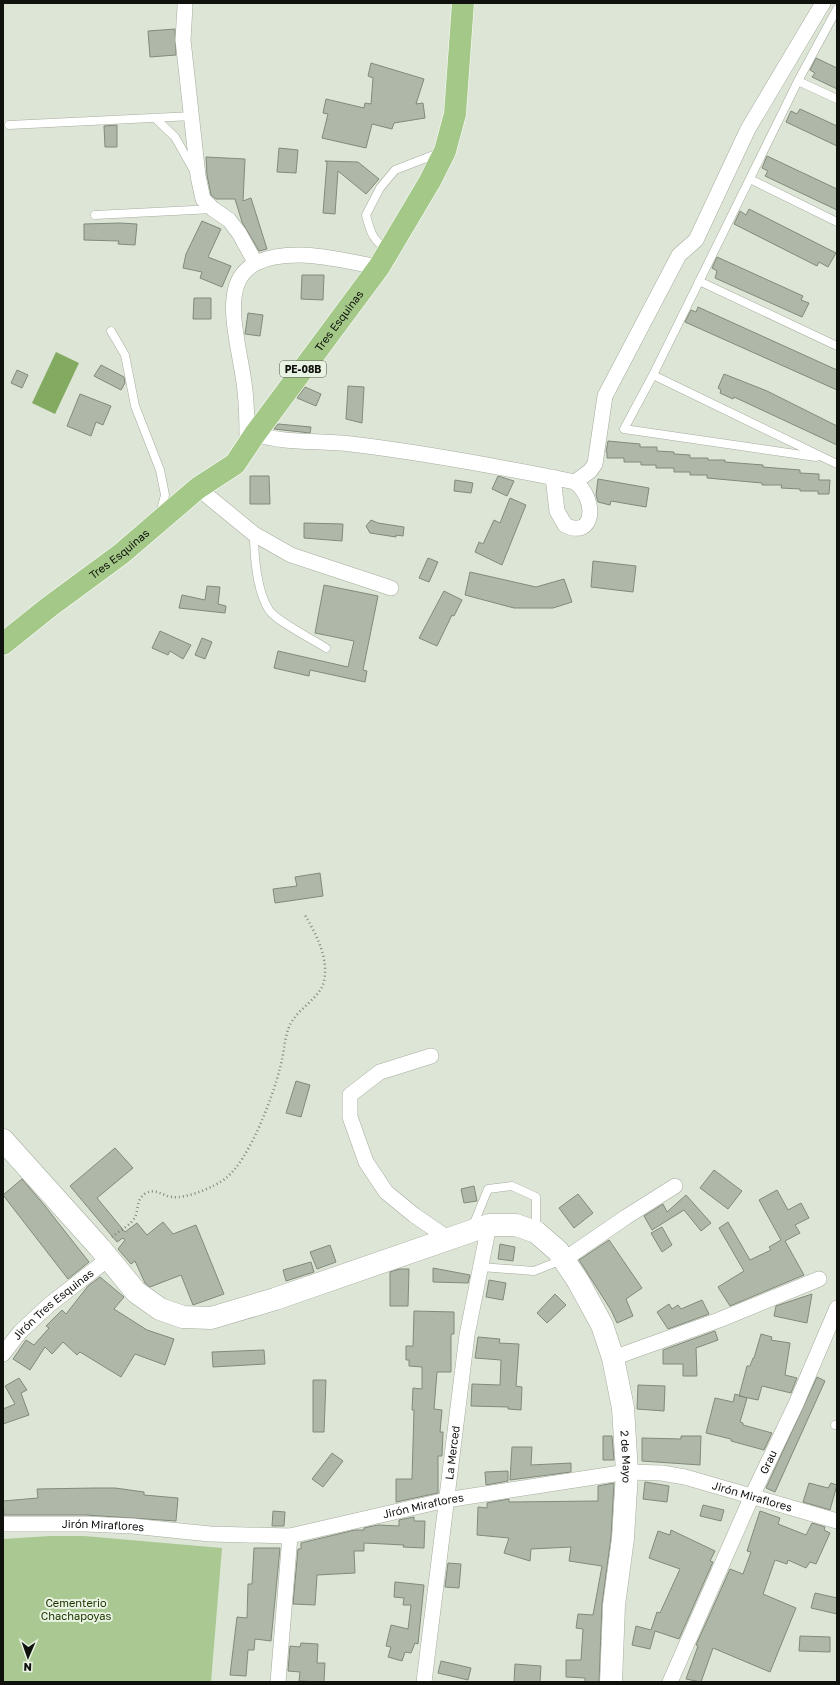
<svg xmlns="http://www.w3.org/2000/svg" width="840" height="1685" font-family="'Golos Text',sans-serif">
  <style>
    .green { fill: #aac892 }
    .water { fill: #83aa61 }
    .building { fill: #aeb7a8; stroke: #828a7c }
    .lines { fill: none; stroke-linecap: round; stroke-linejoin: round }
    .lane-casing { stroke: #a5ad9f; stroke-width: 9 }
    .street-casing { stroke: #a5ad9f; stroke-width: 16 }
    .secondary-casing { stroke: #a5ad9f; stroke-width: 23 }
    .highway-casing { stroke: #fff; stroke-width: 23 }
    .path { stroke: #80867c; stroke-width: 2.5; stroke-dasharray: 1 3; stroke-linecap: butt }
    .lane { stroke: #fff; stroke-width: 8 }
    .street { stroke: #fff; stroke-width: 15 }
    .secondary { stroke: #fff; stroke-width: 22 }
    .highway { stroke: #a4c887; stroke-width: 22 }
    .labels { text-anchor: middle; stroke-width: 4; stroke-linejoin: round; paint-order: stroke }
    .shield { fill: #e9f3e3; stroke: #50554c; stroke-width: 1 }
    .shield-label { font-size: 10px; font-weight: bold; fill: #0e110c }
    .street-label { font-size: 11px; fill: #0e110c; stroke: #e9f3e3 }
    .park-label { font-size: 11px; fill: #203802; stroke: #e9f3e3 }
  </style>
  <rect width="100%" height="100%" fill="#dce5d6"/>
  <!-- green -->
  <path class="green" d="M50 1536H84L222 1548 211 1682H3V1539Z"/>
  <!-- water -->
  <path class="water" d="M56 352 79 363 55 414 32 403Z"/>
  <!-- building -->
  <path class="building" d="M175 29 176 55 150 57 148 31Z
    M816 58 837 68V89L812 77 815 73 810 70Z
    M371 63 424 79 416 104 423 103 425 118 394 123 392 129 372 124 366 148 322 138 328 114 323 113 326 99 364 108 365 103 371 104 373 78 368 76Z
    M800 109 837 126V146L786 122 791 111 797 114Z
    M117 125V147H105L104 126Z
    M279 148 298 150 296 173 277 172Z
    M767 156 837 189V210L765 176 768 171 762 168Z
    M206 157 245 159 243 201 251 198 267 249 259 251 242 222 235 199H216L211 195 207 175Z
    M325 161 358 162 379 179 366 194 338 171 335 214 323 213 327 162Z
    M749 209 836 253 828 267 819 262 817 266 734 224 740 211 746 215Z
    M202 221 221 229 208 257 231 266 222 287 200 278 202 272 183 268 186 254Z
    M120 223 137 224 135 245 118 244 119 241 84 240V224Z
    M717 257 803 296 801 300 809 303 802 317 715 278 717 271 712 268Z
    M302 275H324L323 300 301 299Z
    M194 298H211V319H193Z
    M698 307 837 370V390L685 322 691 310 696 312Z
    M248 313 263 315 260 336 245 334Z
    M101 365 124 377 125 383 121 390 94 376Z
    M17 370 28 375 22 388 11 383Z
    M724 374 767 391 837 426V445L734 397 733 399 720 393 721 390 718 388Z
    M348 386 364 387 362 423 346 419Z
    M305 387 321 394 316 406 297 398Z
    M80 394 111 406 103 425 96 422 91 436 67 426Z
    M278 424 311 427 310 433 274 429Z
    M608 441 640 444V447H657V451L674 452V454L690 455V458H708V460H725V462L763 465V467L800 470V473L819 474V480H830L829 494H818V491H800V489L781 488 782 485H762V483L707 478V475H690V472H674V468H656V465H641V462H624V458H607V452H606Z
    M250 476H269L270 504H250Z
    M498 476 514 481 507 496 492 489Z
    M598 479 649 488 646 507 611 501 610 505 598 502 596 495Z
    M455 480 473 483 471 493 454 491Z
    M510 498 526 505 502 565 475 552 479 542 483 544 494 520 500 523Z
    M371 520 378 523 404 527 403 536 396 535V537L370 533 366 526Z
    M304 523 343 524 342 541 304 538Z
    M428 558 438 562 429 582 419 578Z
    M593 561 636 566 633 592 591 587Z
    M470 572 536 587 564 579 572 602 553 608H514L465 595Z
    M324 585 378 596 363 670 367 671 365 682 310 670 309 676 274 668 278 651 348 667 354 641 315 633Z
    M207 586 220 587 218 604 226 606 225 613 179 608 182 595 205 600Z
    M444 591 462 600 454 616 452 615 437 646 419 638Z
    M160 631 191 645 183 659 170 651 168 655 152 648Z
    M202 638 212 642 205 659 195 655Z
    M320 873 323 896 275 903 273 889 297 886 295 877Z
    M296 1081 310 1085 301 1117 286 1113Z
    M115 1148 133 1168 97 1198 125 1232 137 1223 147 1235 163 1222 173 1234 196 1225 224 1294 193 1305 181 1275 150 1287 145 1283 135 1261 131 1264 118 1249 125 1240 123 1238 117 1242 70 1186Z
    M714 1170 742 1191 728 1209 700 1188Z
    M22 1179 45 1206 89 1262 68 1279 3 1195Z
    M474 1186 477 1201 464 1203 461 1189Z
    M777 1190 788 1210 801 1203 809 1218 795 1225 800 1233 785 1241 804 1275 730 1306 718 1287 744 1271 719 1228 728 1222 750 1260 771 1250 769 1247 781 1240 759 1200Z
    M578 1194 593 1213 574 1228 559 1208Z
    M686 1195 711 1223 701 1231 684 1210 652 1230 644 1216 663 1204 667 1212Z
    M662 1227 672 1245 662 1252 651 1233Z
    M609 1240 642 1288 626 1299 633 1316 617 1323 611 1310 579 1260Z
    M500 1244 515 1247 513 1261 498 1259Z
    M330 1245 336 1262 317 1269 310 1252Z
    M311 1262 314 1272 286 1281 283 1270Z
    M433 1268 470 1275 468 1283 433 1282Z
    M399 1269H409L408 1306H390V1272Z
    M100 1277 124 1297 114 1309 147 1330 174 1339 165 1365 135 1354 121 1377 80 1352 77 1355 63 1342 52 1354 45 1347 30 1370 13 1359 26 1340 34 1345 49 1328 46 1326 62 1310 66 1314 88 1286Z
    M489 1280 506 1283 503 1300 486 1297Z
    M555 1294 566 1305 547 1323 537 1313Z
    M812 1294 807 1323 774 1316 776 1306Z
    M702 1300 709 1314 668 1329 657 1312 669 1304 672 1309 678 1305 681 1309Z
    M414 1311 454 1312V1334H451V1372H437L434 1409 442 1410 440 1432H443L442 1456H438V1493L396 1502V1479H412L414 1410H412L413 1388 422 1389V1367L409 1366V1360H406V1346H413Z
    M715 1331 718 1340 696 1348 697 1376H683V1364H663V1350Z
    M761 1334 772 1337 771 1340 790 1343 785 1375 797 1378 791 1393 762 1386 758 1400 739 1396 747 1366H750L753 1358H754Z
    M478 1337 500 1339 499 1343 519 1344 516 1386 522 1387 521 1410 508 1409V1407L471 1406 472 1384 500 1385 501 1360 475 1358Z
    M264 1350 265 1364 213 1367 212 1352Z
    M817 1377 825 1381 775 1492 766 1488Z
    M19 1378 27 1390 21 1393 29 1415 3 1424V1409L15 1404 5 1386Z
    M313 1380H326L324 1432H313Z
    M638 1385 665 1386 664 1411 637 1409Z
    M735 1394 747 1398 740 1422 743 1423V1425L772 1433 764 1450 731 1441V1439L706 1433 715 1398 733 1402Z
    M603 1436H612L614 1460H603Z
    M681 1436H701L700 1465 642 1461V1438L681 1439Z
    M512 1447H532L531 1465 571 1463V1472L510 1480Z
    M332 1453 343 1461 323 1487 312 1479Z
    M508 1471V1481L486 1485 485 1472Z
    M645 1482 669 1486 667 1502 643 1499Z
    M614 1483 611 1537 602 1604 599 1682H585V1678L566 1677V1660H581L583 1629 576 1628 578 1614 593 1615 602 1566 569 1561 571 1547 531 1549 530 1561 504 1553 509 1538 477 1535 478 1507 487 1508V1503L509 1499V1502L598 1501V1486Z
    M809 1483 828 1488 831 1483 837 1485 830 1510 803 1502Z
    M95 1488H115L144 1492V1495L178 1498 176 1521 86 1515H4L3 1501 38 1498 37 1489Z
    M703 1505 724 1510 721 1521 700 1516Z
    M273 1511 285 1512 284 1526H272Z
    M760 1511 780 1518 778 1524 806 1535 812 1523 825 1527 824 1530 830 1533 816 1564 810 1562 806 1568 788 1560 787 1564 775 1560 763 1594 796 1608 770 1672 713 1648 701 1682 686 1679 698 1646 696 1645 730 1569 743 1574 751 1552 747 1551Z
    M414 1517V1521H425L424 1548 403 1547 404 1545 364 1543V1551H354L355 1573 317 1575 315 1605 293 1604 298 1549H301V1543L355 1530H364V1528L378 1525 399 1526V1520Z
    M671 1530 715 1551 710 1561 713 1562 679 1639 655 1631 650 1649 632 1645 636 1626 651 1630 657 1612 660 1613 680 1569 649 1558 658 1531 670 1535Z
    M254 1548H280L271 1641 255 1639 254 1650H248L246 1676 230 1675 237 1617 247 1618 248 1584H252Z
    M448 1563 461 1564 459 1588 445 1587Z
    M395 1582 424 1585 418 1644 415 1643 411 1653 405 1652 402 1661 388 1657 391 1647 386 1646 391 1625 408 1629 411 1605H403L404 1598 394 1597Z
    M815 1593 837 1598V1614L811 1608Z
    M800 1636 830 1637V1652L799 1651Z
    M301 1643 318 1644 317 1663H325L324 1682 299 1681 300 1672 288 1671 290 1646 300 1647Z
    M441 1661 471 1668 468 1680 438 1673Z
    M515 1664 541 1666 540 1682H514Z"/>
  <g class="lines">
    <defs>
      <path id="lane" d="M798 81 837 9
        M837 99 798 81 653 375 837 464
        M155 118 175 137 193 169
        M9 125 193 116
        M750 179 837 222
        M95 215 213 209
        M388 249C373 242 370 231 366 215L380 188 395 170 439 153
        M699 281 837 346
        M111 331 125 355 135 406 160 470 165 495 160 514
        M653 375 624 429 816 457
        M254 534C254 556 257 592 269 610 276 621 314 640 326 648
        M472 1228 488 1189 512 1186 536 1197V1231
        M481 1267 534 1271 562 1260
        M835 1425H837"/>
      <g id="street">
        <path d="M185 6 183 40 198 176 203 199 213 209 229 220 239 233 255 262"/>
        <path d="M255 434C286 444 319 440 351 444 426 453 501 467 575 482 598 500 594 540 565 525L557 511 553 477"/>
        <path d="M247 446C247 422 247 400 243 376 233 314 212 254 301 255 323 255 356 263 379 267"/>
        <path d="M575 482 590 471 595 464 605 396 679 255 696 240 748 129 823 3"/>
        <path d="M198 488 254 534 291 555 391 588"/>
        <path d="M431 1056 380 1072 350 1095V1117L366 1162 386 1192 414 1215 449 1239"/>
        <path d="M565 1259 626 1217 675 1186"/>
        <path id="s1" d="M3 1354 20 1332 49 1305 108 1259"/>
        <path d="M613 1358 719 1320 819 1279"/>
        <path id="s2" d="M3 1524H86L132 1526 210 1534 290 1536 446 1500 627 1472 662 1473 685 1477 837 1521"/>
        <path d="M278 1682 290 1536"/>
        <path id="s3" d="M424 1682 467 1335 489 1225"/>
        <path id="s4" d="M670 1682 752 1496 796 1404 837 1308"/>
      </g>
      <g id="secondary">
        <path id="s5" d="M3 1140 100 1248 136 1292 160 1309 183 1317 211 1318 275 1299 489 1225H516L536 1232 558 1251 578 1281 602 1325 613 1358 623 1408 627 1472 623 1538 614 1605 611 1682"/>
      </g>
      <g id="highway">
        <path id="s6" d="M3 644 49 607 121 554 198 488 235 464 255 434 379 267 430 181 445 151 455 114 463 3"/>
      </g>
    </defs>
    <!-- lane casing -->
    <use href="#lane" class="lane-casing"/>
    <!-- street casing -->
    <use href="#street" class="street-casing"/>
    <!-- secondary casing -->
    <use href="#secondary" class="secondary-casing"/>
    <!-- highway casing -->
    <use href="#highway" class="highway-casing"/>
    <!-- path -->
    <path class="path" d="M112 1237C119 1231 131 1225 135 1217 139 1208 136 1199 146 1193 156 1188 163 1196 172 1197 186 1199 215 1187 226 1178 249 1160 273 1097 280 1068 284 1054 284 1040 289 1027 296 1009 320 999 324 981 329 958 316 934 305 915"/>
    <!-- lane -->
    <use href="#lane" class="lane"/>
    <!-- street -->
    <use href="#street" class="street"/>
    <!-- secondary -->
    <use href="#secondary" class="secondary"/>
    <!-- highway -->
    <use href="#highway" class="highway"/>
  </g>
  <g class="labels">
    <!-- shield labels -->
    <rect class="shield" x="280" y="361" width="46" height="16" rx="3"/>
    <g class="shield-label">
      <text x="303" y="373">PE-08B</text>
    </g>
    <!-- street labels -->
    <g class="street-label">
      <text dy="4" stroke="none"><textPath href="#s6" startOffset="471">Tres Esquinas</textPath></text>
      <text dy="4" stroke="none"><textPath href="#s6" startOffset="147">Tres Esquinas</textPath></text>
      <text dy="4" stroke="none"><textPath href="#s1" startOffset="71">Jirón Tres Esquinas</textPath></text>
      <text dy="4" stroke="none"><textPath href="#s3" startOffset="231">La Merced</textPath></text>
      <text dy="4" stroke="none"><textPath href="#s5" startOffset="875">2 de Mayo</textPath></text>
      <text dy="4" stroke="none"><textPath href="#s4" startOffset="241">Grau</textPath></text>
      <text dy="4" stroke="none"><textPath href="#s2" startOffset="759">Jirón Miraflores</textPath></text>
      <text dy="4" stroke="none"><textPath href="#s2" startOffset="424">Jirón Miraflores</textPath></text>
      <text dy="4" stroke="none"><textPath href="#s2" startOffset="100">Jirón Miraflores</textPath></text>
    </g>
    <!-- park labels -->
    <g class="park-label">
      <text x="76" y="1607">Cementerio<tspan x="76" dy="13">Chachapoyas</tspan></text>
    </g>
  </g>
  <!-- border -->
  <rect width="840" height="1685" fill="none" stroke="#0e110c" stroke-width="8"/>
  <!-- north arrow -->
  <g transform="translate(28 1657) rotate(182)" stroke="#e9f3e3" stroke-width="3" paint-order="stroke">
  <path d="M0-3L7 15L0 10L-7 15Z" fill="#0e110c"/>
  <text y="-6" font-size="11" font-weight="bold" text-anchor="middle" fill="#0e110c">N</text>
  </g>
</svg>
